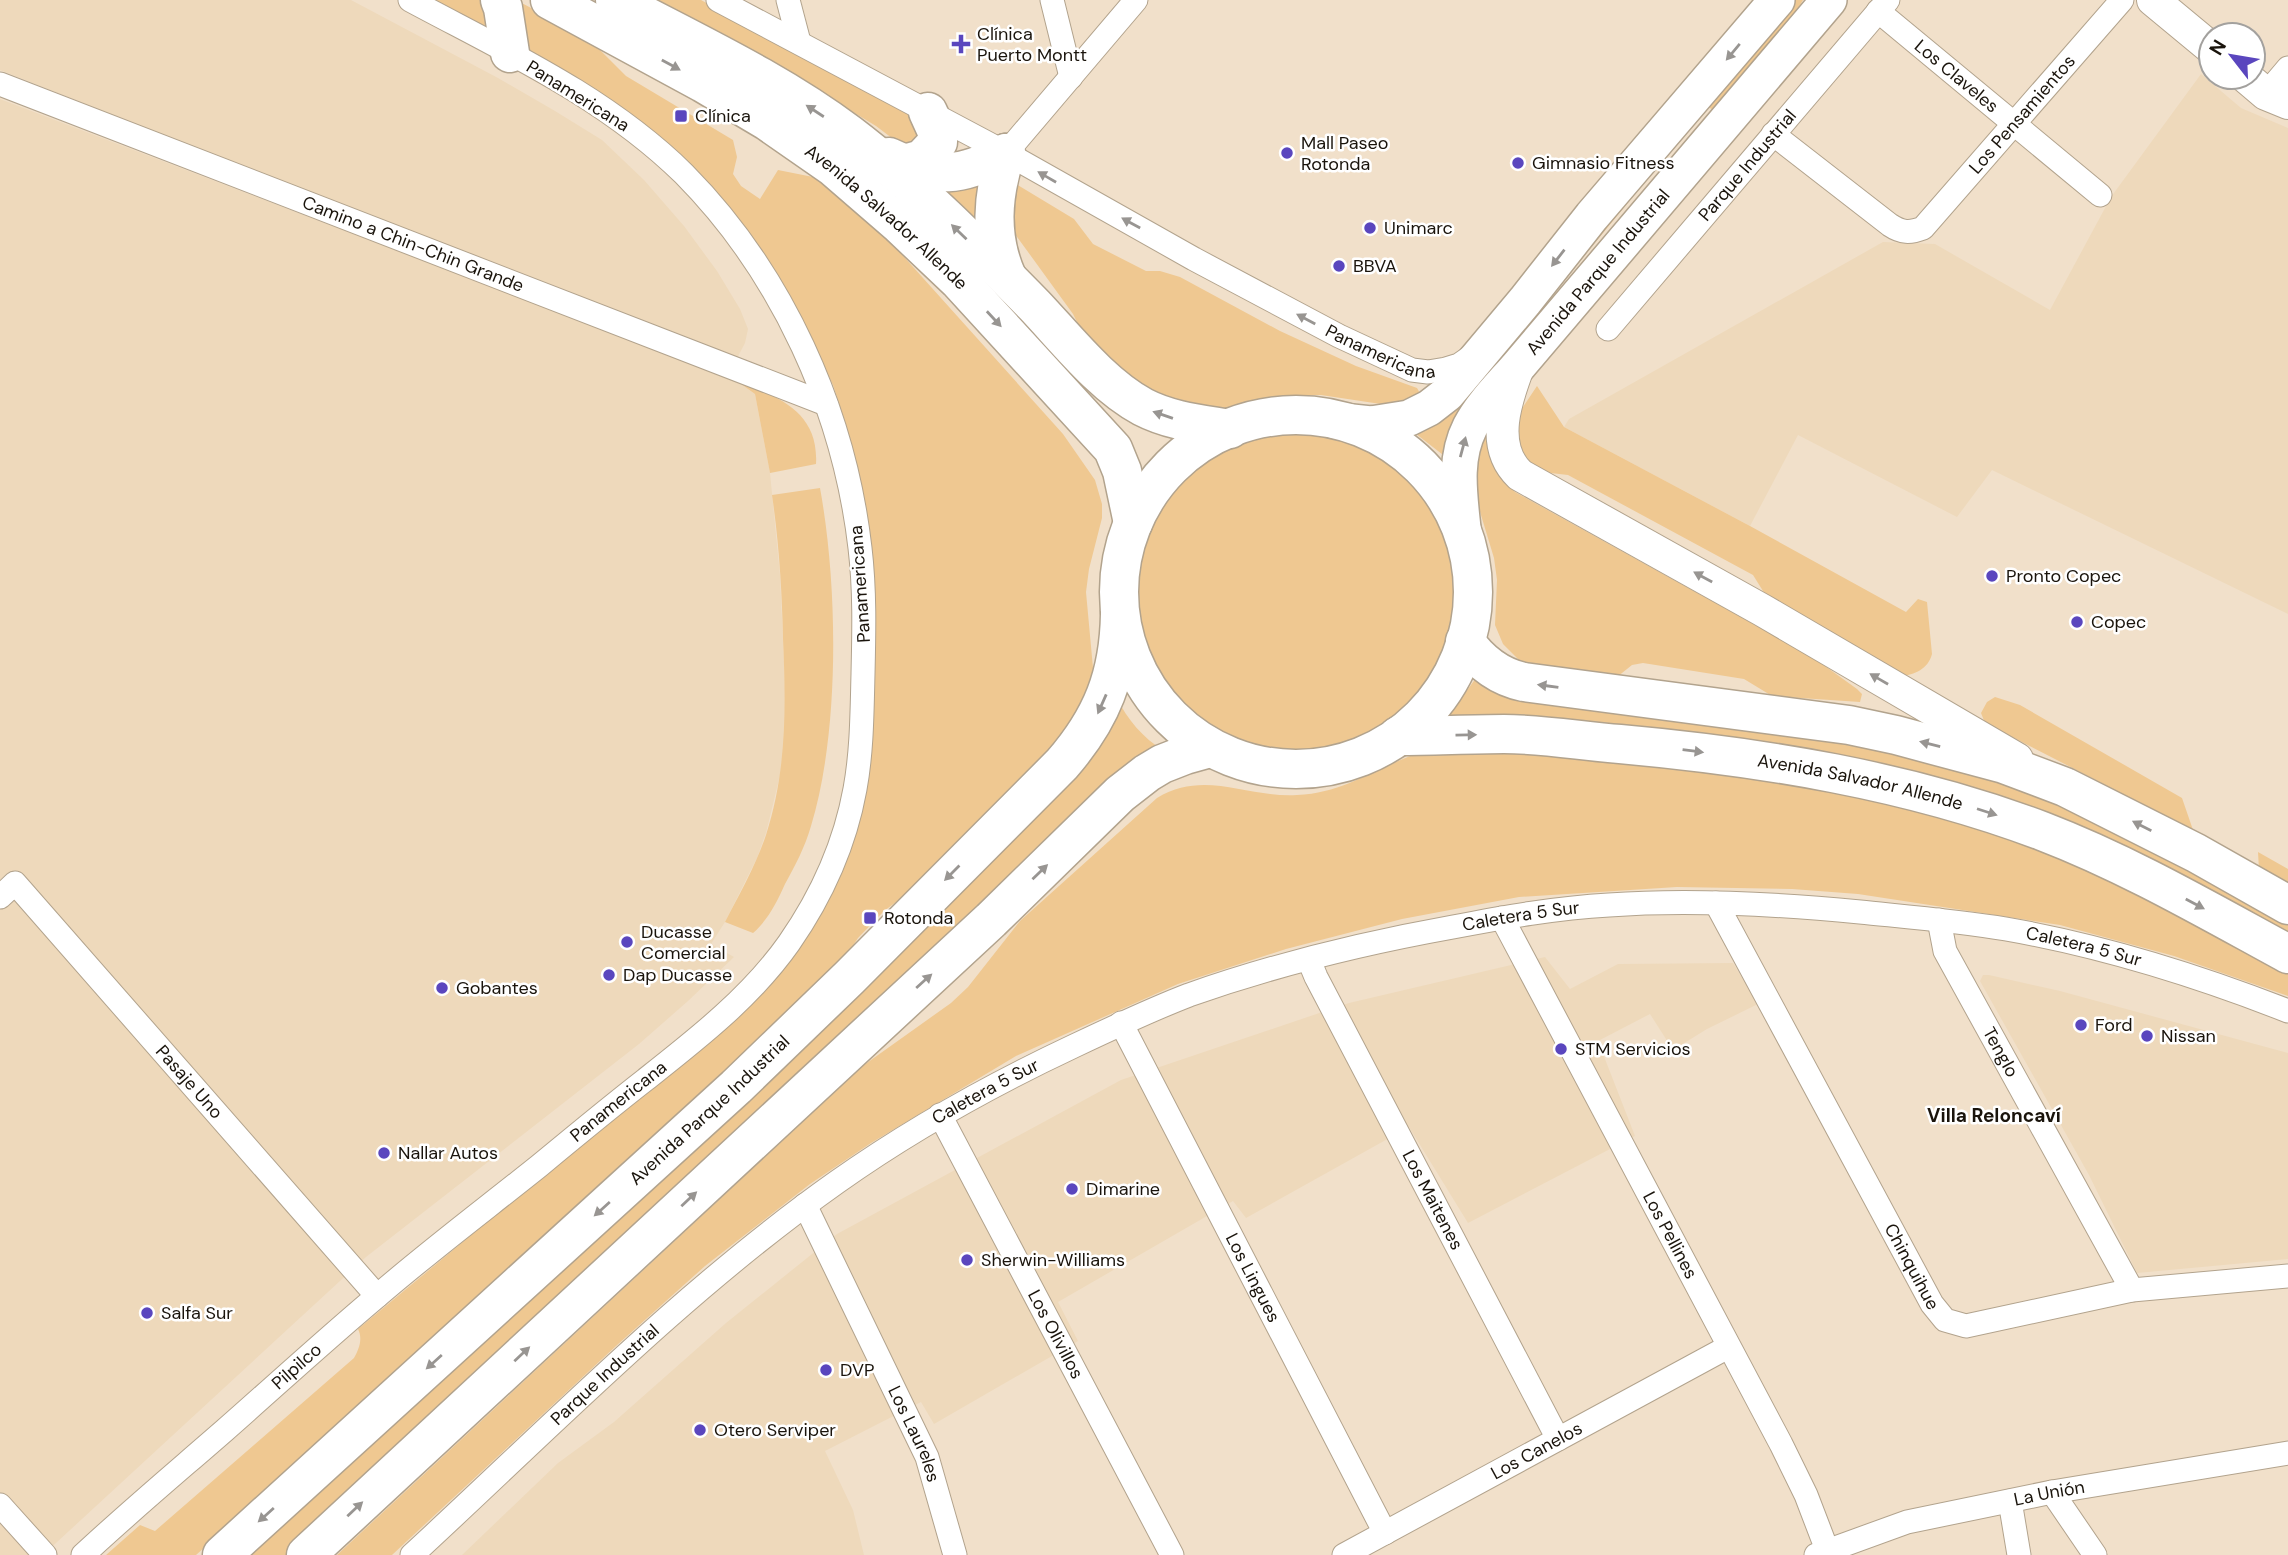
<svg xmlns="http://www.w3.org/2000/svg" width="2288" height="1555" font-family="'DM Sans',sans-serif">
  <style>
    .built { fill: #eed9bb }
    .green { fill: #efc891 }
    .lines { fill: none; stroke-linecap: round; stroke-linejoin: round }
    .street-casing { stroke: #b2a38d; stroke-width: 25 }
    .secondary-casing { stroke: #b2a38d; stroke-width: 34 }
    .primary-casing { stroke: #b2a38d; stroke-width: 38 }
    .highway-casing { stroke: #b2a38d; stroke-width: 41 }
    .street { stroke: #fff; stroke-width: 23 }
    .secondary { stroke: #fff; stroke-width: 32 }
    .primary { stroke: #fff; stroke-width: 35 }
    .highway { stroke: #fff; stroke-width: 38 }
    .oneway { fill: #989592 }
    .poi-dot { fill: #5a46be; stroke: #fff; stroke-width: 2.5 }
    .labels { text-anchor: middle; stroke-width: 5; stroke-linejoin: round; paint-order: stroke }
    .poi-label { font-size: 18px; fill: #1a140c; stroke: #fff; text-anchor: start }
    .street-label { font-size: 18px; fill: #1a140c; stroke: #fff }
    .neighbourhood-label { font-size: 19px; font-weight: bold; fill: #1a140c; stroke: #fff }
  </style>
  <rect width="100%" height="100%" fill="#f1e0ca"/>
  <!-- built -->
  <path class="built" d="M0 0H351L498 78 555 111 602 140 644 180 684 226 717 271 740 309 748 329 745 343 735 362 0 70Z
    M2201 74 2241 108 2288 128V614L1992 470 1957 517 1798 435 1750 526 1564 427 1569 419 1883 242 1935 244 2050 310 2111 197Z
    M0 99 741 382V384L755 394 770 473 780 575 786 707 783 763 766 833 757 858 725 922 711 944 734 957 688 1001 639 1044 366 1257 43 1555H0Z
    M1545 957 1570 989 1618 964 1733 963 1758 1004 1707 1029 1673 1050 1650 1014 1598 1041 1635 1136 1468 1223 1409 1127 1246 1218 1233 1201 1058 1302 1078 1341 934 1424 921 1402 825 1451 853 1510 864 1555H462L558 1463 614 1422 726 1323 837 1234 1121 1080 1349 1003Z
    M1983 975H1989L2060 991 2288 1053V1259L2137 1273 2089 1175 1980 981Z"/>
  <!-- green -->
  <path class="green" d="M434 0H486L490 29Z
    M516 0 588 38 626 76 733 140 737 157 733 174 741 186 760 199 778 170 813 177 843 196 879 229 1063 434 1095 480 1102 504V518L1089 569 1086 592 1093 668 1090 685 1075 723 938 871 884 911 858 938 830 981 671 1132 196 1555H106L140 1525 155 1531 354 1358C359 1349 363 1339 358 1329L529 1187 702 1048 835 884 871 548 857 466 846 425 833 385 807 332 618 106 584 82 525 50Z
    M650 0H701L925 123 930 129 905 148 876 126 724 34 692 22Z
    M1790 0H1803L1777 43 1714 110 1703 105Z
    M1674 138H1681L1539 311 1447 458 1411 430Z
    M987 168 983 236 932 181Z
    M1016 184 1074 219 1093 244 1146 271H1160L1180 277 1280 331 1356 366 1417 388 1421 395 1394 406 1321 395H1300L1252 400 1227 408H1210L1172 400 1128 378 1080 328 1073 314 1015 234 1012 226Z
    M741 382C781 398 819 413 816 464L770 473 755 394 741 384Z
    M1537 386 1564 427 1750 526 1906 612 1918 599 1927 602 1932 654C1928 669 1915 675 1900 676L1773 607 1753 575 1568 475 1533 471 1523 466 1515 419Z
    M1485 424 1497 471 1515 492 1811 656 1857 689 1862 694 1860 702 1772 696 1744 679 1643 663 1632 665 1617 677 1527 665 1518 659 1503 644 1495 625 1497 580 1494 558 1471 482Z
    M1131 592a163 163 0 1 1 326 0a163 163 0 1 1-326 0Z
    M820 488C838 586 840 731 811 826 805 847 795 866 785 884 777 902 768 920 753 933L725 922C740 893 756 865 766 835 787 770 786 706 783 639 782 591 779 543 772 495Z
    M1476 678C1573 695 1671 713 1768 731 1849 745 1929 758 2006 785 2105 820 2196 873 2288 922V938L2093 838 1444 722Z
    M1116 697C1128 720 1142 737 1164 751L1027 865 286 1555H248Z
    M1995 697 2020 705 2182 798 2193 830 1985 723 1981 713 1987 702Z
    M1460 746 1819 784 2041 845 2288 966V996L2174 956 2060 925 1858 894 1792 889 1677 887 1519 897 1402 919 1286 949 1178 984 1016 1056 871 1143 810 1184 705 1266 616 1346 392 1555H337L864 1065 951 1003 968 987 1020 921 1157 798C1205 769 1246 798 1297 795 1340 793 1366 774 1403 759 1420 751 1441 749 1460 746Z
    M2258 852 2288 869V886L2259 870Z"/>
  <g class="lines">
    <defs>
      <g id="street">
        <path id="s1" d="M718 0 1006 153 1194 259 1339 336 1412 370 1428 372 1446 369 1459 365 1472 356"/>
        <path d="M788 0 799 42"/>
        <path d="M1052 0 1071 77"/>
        <path id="s2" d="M1878 11 2100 195"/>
        <path id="s3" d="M0 84 826 404"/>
        <path d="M2266 94 2288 68"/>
        <path id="s4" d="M1773 134 1890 225C1902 233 1910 233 1923 228L2122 0"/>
        <path d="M1006 153 1136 0"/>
        <path id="s5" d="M1608 329 1888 0"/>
        <path id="s6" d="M0 897 15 883 377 1296"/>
        <path id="s7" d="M1716 903 1932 1304 1945 1320 1966 1326 2132 1290 2288 1276"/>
        <path id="s8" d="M1502 918 1781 1444 1806 1495 1829 1555"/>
        <path id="s9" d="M1939 920 1945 951 2132 1290"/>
        <path id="s10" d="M1309 960 1316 977 1558 1439"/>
        <path id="s11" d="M1121 1023 1385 1533"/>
        <path id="s12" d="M940 1115 1172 1555"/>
        <path id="s13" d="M805 1205 927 1457 955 1555"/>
        <path d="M2052 1492 2095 1555"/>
        <path d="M2010 1501 2019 1555"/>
        <path d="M0 1505 45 1555"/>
        <path id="s14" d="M83 1555C129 1512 178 1471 225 1430 275 1386 324 1341 375 1298 428 1252 484 1210 539 1166 574 1137 609 1108 645 1080 697 1039 751 997 789 943 821 897 845 844 855 789 862 751 862 712 863 674 864 632 865 590 860 548 844 410 782 273 684 174 606 97 505 51 410 0"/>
        <path id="s15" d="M412 1555C551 1427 683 1291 837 1182 912 1129 991 1085 1074 1046 1112 1028 1150 1010 1189 995 1274 965 1364 943 1453 927 1505 917 1556 908 1609 905 1692 899 1777 904 1860 912 1909 917 1958 921 2006 929 2103 946 2196 975 2288 1011"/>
        <path id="s16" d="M1344 1555 1728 1347"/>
        <path id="s17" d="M1816 1555 1907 1522 2052 1492 2288 1453"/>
      </g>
      <path id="secondary" d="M2153 0 2211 48
        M2246 77 2266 94 2288 103
        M1519 365C1506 399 1489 446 1520 475L1762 610 2017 759"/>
      <g id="primary">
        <path d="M1333 420 1371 424 1409 418 1429 408 1447 394 1525 301 1592 216 1777 0"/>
        <path id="s18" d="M1464 539C1461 502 1452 462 1470 427 1482 404 1503 384 1520 364L1829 0"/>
      </g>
      <g id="highway">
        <path d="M500 0 503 8 510 53"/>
        <path id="s19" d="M550 0 703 83 767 121 833 167 900 225 958 280 1113 449 1122 471 1133 523"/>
        <path d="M615 0C694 42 777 80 849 134 916 185 976 246 1035 306 1067 340 1102 385 1143 407 1170 421 1200 424 1230 429"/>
        <path d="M1006 153C992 196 989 236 1007 277"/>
        <path d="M889 157C936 179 961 177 1006 153"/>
        <path d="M904 164 922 159 938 142V134L928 112"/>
        <circle cx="1296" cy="592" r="177"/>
        <path d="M1465 641C1480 662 1499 677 1524 682L1849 725 1896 735 2004 764 2065 787 2196 853 2288 905"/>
        <path id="s20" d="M1398 736C1433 736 1469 734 1504 734 1542 734 1581 741 1620 744 1763 757 1907 780 2042 831 2128 864 2207 910 2288 954"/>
        <path id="s21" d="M222 1555 736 1087 849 978 1062 764C1102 718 1119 675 1120 614"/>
        <path d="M306 1555 991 920 1120 794 1147 773 1162 764 1185 755 1210 748"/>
      </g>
    </defs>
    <!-- street casing -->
    <use href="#street" class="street-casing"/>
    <!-- secondary casing -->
    <use href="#secondary" class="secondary-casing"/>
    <!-- primary casing -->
    <use href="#primary" class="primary-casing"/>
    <!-- highway casing -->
    <use href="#highway" class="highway-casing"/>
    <!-- street -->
    <use href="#street" class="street"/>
    <!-- secondary -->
    <use href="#secondary" class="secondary"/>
    <!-- primary -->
    <use href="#primary" class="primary"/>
    <!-- highway -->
    <use href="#highway" class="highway"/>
  </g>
  <!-- one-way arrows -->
  <defs><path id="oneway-solid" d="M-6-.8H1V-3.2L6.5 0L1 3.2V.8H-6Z" transform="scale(1.75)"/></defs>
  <g class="oneway">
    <use href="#oneway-solid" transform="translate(1733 52) rotate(130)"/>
    <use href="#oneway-solid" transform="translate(671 65) rotate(29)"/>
    <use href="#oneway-solid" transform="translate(815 111) rotate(-147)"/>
    <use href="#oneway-solid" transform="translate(1047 177) rotate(-150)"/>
    <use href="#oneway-solid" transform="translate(1131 223) rotate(-151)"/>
    <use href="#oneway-solid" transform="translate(959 232) rotate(-136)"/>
    <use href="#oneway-solid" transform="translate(1558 258) rotate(128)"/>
    <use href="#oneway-solid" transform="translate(994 319) rotate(47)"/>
    <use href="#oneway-solid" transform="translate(1306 319) rotate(-152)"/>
    <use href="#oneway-solid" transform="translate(1163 415) rotate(-161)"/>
    <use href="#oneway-solid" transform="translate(1463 447) rotate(-75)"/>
    <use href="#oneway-solid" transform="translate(1703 577) rotate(-151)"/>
    <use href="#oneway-solid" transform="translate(1879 679) rotate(-150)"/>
    <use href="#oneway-solid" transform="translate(1548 686) rotate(-172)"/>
    <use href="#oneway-solid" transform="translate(1102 704) rotate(114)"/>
    <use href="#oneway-solid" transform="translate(1466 735) rotate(-1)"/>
    <use href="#oneway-solid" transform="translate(1930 744) rotate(-166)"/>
    <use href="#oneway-solid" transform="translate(1693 751) rotate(7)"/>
    <use href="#oneway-solid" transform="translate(1987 812) rotate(18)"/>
    <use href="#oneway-solid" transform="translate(2142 826) rotate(-153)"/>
    <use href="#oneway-solid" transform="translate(1040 872) rotate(-44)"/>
    <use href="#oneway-solid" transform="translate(952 873) rotate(135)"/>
    <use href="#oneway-solid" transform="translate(2195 904) rotate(28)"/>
    <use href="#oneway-solid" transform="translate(924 981) rotate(-42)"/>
    <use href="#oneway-solid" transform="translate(689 1199) rotate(-43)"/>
    <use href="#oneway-solid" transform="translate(602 1209) rotate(138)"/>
    <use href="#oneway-solid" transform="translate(522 1354) rotate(-43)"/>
    <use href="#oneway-solid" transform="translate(434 1362) rotate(138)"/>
    <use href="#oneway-solid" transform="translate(355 1509) rotate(-43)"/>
    <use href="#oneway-solid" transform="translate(266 1515) rotate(138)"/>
  </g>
  <!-- markers -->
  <g class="poi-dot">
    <path d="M957.5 33.5h7v7h7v7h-7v7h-7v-7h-7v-7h7z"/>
    <rect x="674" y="109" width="14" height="14" rx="3.5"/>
    <circle cx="1287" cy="153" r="7"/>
    <circle cx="1518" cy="163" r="7"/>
    <circle cx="1370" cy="228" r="7"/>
    <circle cx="1339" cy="266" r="7"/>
    <circle cx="1992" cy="576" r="7"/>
    <circle cx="2077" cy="622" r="7"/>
    <rect x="863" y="911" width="14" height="14" rx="3.5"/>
    <circle cx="627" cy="942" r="7"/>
    <circle cx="609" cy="975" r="7"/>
    <circle cx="442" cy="988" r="7"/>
    <circle cx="2081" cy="1025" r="7"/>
    <circle cx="2147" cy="1036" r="7"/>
    <circle cx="1561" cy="1049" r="7"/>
    <circle cx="384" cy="1153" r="7"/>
    <circle cx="1072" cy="1189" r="7"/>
    <circle cx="967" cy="1260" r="7"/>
    <circle cx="147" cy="1313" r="7"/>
    <circle cx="826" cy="1370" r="7"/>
    <circle cx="700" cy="1430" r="7"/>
  </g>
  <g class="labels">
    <!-- poi labels -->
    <g class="poi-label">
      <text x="977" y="40">Clínica<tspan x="977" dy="21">Puerto Montt</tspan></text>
      <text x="695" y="122">Clínica</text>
      <text x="1301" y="149">Mall Paseo<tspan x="1301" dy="21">Rotonda</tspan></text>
      <text x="1532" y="169">Gimnasio Fitness</text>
      <text x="1384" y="234">Unimarc</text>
      <text x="1353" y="272">BBVA</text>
      <text x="2006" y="582">Pronto Copec</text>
      <text x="2091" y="628">Copec</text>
      <text x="884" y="924">Rotonda</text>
      <text x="641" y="938">Ducasse<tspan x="641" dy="21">Comercial</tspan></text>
      <text x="623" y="981">Dap Ducasse</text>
      <text x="456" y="994">Gobantes</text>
      <text x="2095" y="1031">Ford</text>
      <text x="2161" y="1042">Nissan</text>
      <text x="1575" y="1055">STM Servicios</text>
      <text x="398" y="1159">Nallar Autos</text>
      <text x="1086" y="1195">Dimarine</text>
      <text x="981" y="1266">Sherwin-Williams</text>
      <text x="161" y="1319">Salfa Sur</text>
      <text x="840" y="1376">DVP</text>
      <text x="714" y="1436">Otero Serviper</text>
    </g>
    <!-- street labels -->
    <g class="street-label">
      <text dy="6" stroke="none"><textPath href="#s2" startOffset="102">Los Claveles</textPath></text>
      <text transform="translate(578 96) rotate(32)" y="6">Panamericana</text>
      <text dy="6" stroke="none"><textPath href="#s4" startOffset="334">Los Pensamientos</textPath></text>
      <text dy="6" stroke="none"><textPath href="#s5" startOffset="215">Parque Industrial</textPath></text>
      <text dy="6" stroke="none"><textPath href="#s19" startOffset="402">Avenida Salvador Allende</textPath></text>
      <text dy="6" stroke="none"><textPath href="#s3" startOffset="443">Camino a Chin-Chin Grande</textPath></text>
      <text dy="6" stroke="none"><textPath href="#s18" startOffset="315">Avenida Parque Industrial</textPath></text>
      <text dy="6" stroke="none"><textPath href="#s1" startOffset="751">Panamericana</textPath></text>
      <text transform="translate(860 584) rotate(-94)" y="6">Panamericana</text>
      <text dy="6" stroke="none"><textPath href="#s20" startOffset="466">Avenida Salvador Allende</textPath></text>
      <text dy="6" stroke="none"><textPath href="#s15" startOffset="1307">Caletera 5 Sur</textPath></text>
      <text dy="6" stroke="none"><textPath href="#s15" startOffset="1874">Caletera 5 Sur</textPath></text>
      <text dy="6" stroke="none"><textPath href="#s9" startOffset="147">Tenglo</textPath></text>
      <text dy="6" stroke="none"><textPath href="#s6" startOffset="285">Pasaje Uno</textPath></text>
      <text dy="6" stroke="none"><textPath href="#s15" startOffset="740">Caletera 5 Sur</textPath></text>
      <text dy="6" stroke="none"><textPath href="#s14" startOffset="702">Panamericana</textPath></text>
      <text dy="6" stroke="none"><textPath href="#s21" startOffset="660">Avenida Parque Industrial</textPath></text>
      <text dy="6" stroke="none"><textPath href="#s10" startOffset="270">Los Maitenes</textPath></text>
      <text dy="6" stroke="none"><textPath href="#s8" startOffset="359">Los Pellines</textPath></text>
      <text dy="6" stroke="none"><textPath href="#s7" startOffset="413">Chinquihue</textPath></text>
      <text dy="6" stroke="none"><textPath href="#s11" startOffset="287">Los Lingues</textPath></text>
      <text dy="6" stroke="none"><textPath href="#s12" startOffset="248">Los Olivillos</textPath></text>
      <text dy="6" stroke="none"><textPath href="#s14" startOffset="285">Pilpilco</textPath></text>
      <text dy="6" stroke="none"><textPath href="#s15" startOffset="264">Parque Industrial</textPath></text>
      <text dy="6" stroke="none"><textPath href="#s13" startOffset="254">Los Laureles</textPath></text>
      <text dy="6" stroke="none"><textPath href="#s16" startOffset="219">Los Canelos</textPath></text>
      <text dy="6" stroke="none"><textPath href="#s17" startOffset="242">La Unión</textPath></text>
    </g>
    <!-- neighbourhood labels -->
    <g class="neighbourhood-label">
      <text x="1994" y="1122">Villa Reloncaví</text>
    </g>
  </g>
  <!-- north arrow -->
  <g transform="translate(2232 56) rotate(301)"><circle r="33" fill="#ffffff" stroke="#a3a19e" stroke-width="2"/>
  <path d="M0-5L12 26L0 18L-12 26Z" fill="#5a46be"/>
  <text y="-10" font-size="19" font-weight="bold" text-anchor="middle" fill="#1a140c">N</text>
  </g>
</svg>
